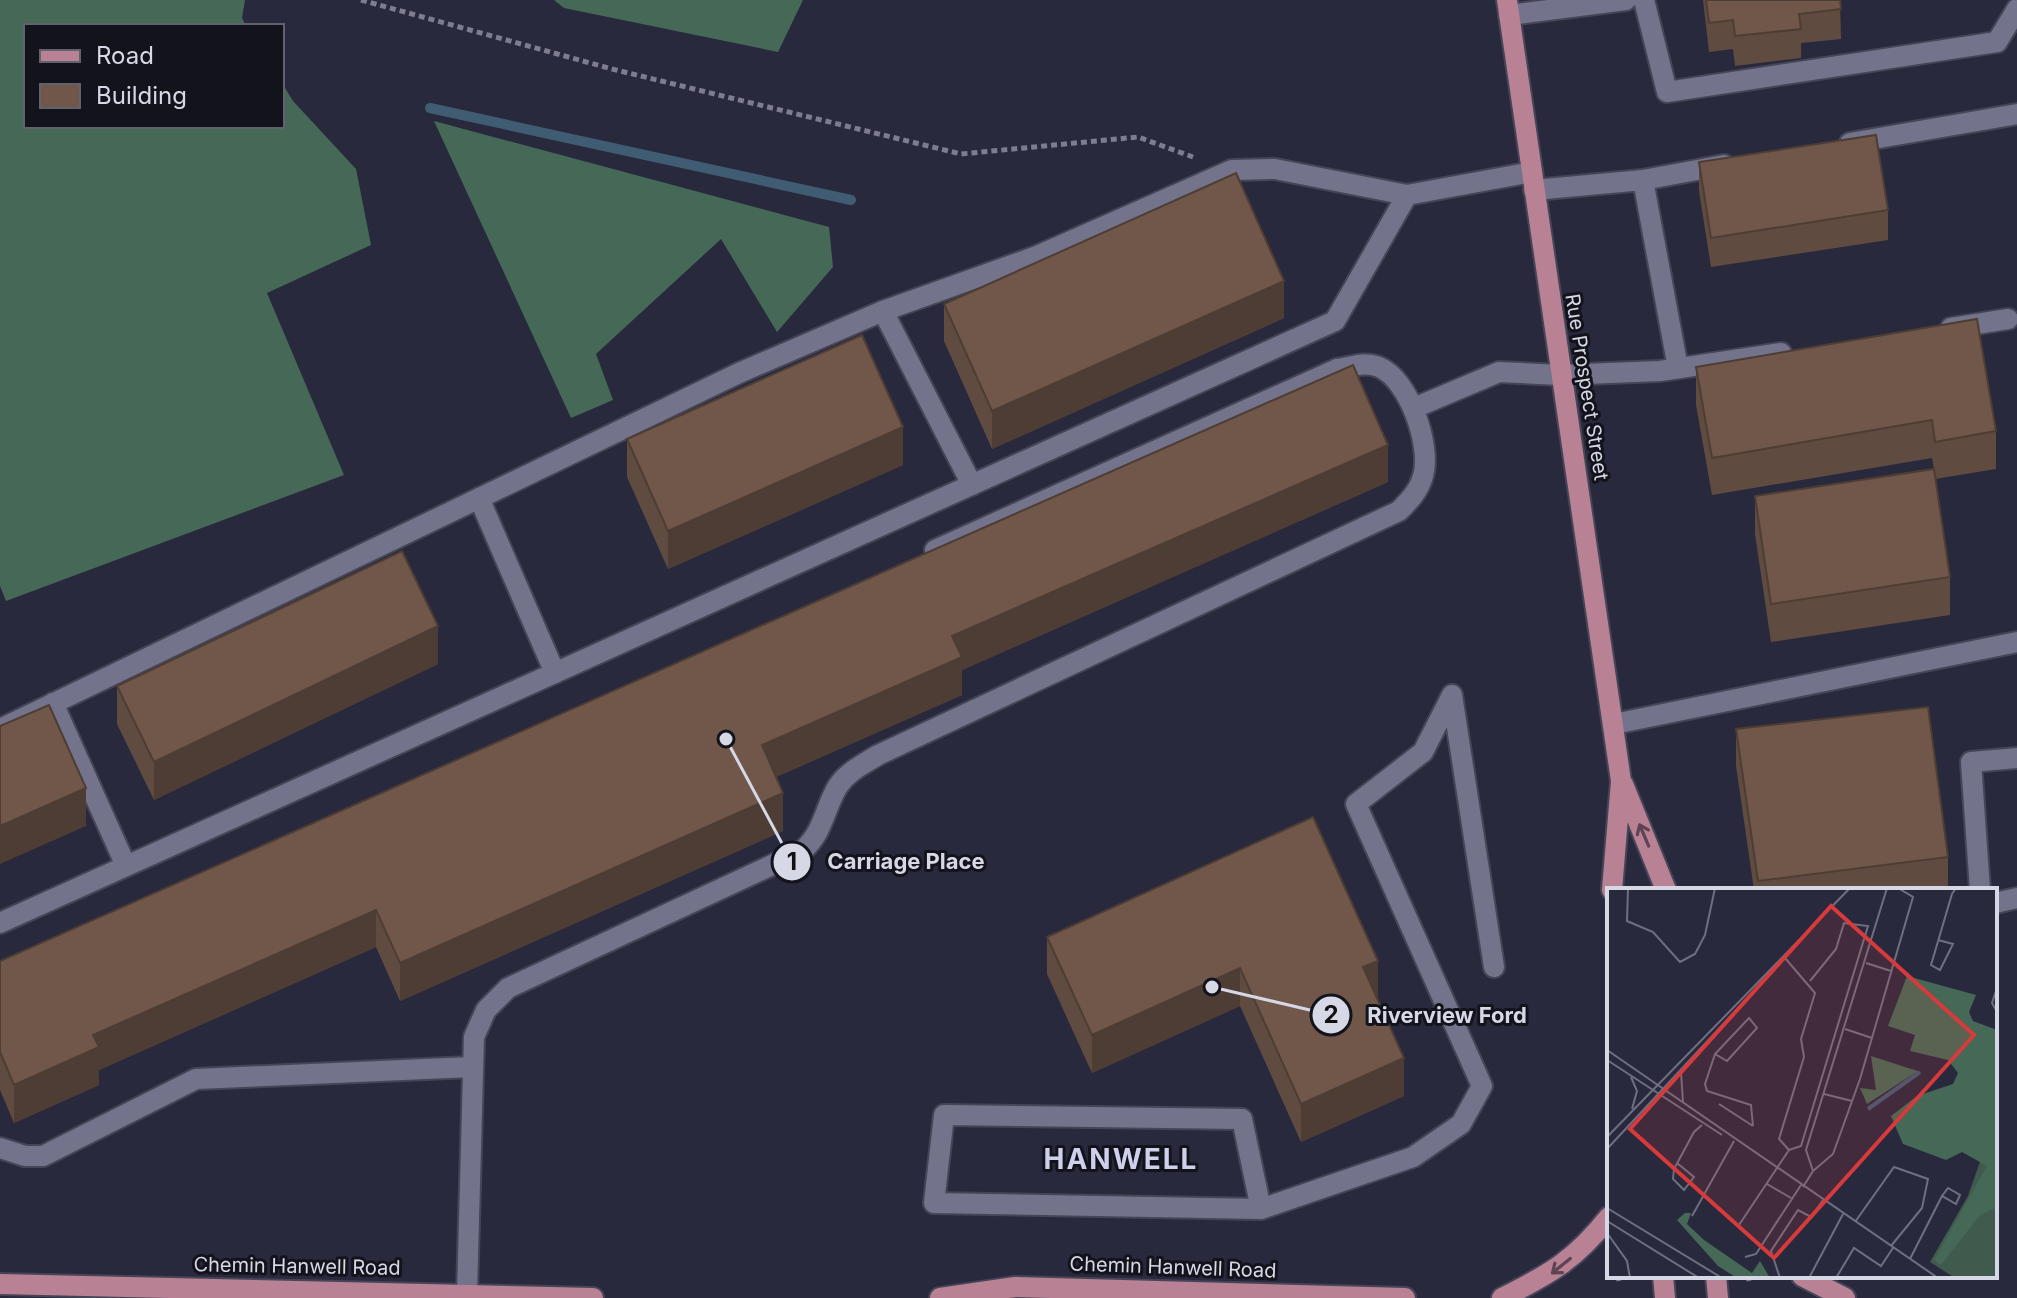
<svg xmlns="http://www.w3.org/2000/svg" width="2017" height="1298" font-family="Inter,sans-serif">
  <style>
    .forest { fill: #456956 }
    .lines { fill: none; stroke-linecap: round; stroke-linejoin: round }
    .stream { stroke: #405c73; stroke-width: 10 }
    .minor-casing { stroke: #454557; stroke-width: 24 }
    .major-casing { stroke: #454557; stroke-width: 24 }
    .path { stroke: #7d7d8f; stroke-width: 5; stroke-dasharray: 6 4; stroke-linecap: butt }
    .minor { stroke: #73738c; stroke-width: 20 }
    .major { stroke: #b98194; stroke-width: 20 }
    .wall { fill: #604b40 }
    .shaded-wall { fill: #4e3d34 }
    .building { fill: #70574a; stroke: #4e3d34; stroke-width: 2 }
    .oneway { stroke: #5e4452 }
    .labels { text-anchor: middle; stroke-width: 6; stroke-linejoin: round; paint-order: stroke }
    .street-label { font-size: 20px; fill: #d7d8e6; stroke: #13131c }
    .district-label { font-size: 28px; font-weight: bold; letter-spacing: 2px; fill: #cfd0ec; stroke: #13131c }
    .inset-river { fill: none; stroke: #405c73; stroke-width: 4 }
    .inset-road { fill: none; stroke: #6f6f81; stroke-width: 2 }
    .view { fill: #d63a3b; fill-opacity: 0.15; stroke: #d63a3b; stroke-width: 4 }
    .inset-edge { fill: none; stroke: #d7d8e6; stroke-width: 4 }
    .leader { fill: none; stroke: #d7d8e6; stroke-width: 3 }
    .callout-dot { fill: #d7d8e6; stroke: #13131c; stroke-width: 3 }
    .mark-label { font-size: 24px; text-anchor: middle; font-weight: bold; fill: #111 }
    .callout-label { font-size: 22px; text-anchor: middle; font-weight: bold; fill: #d7d8e6; stroke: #13131c; stroke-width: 6; stroke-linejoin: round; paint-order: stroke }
  </style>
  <rect width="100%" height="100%" fill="#29293e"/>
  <!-- forest -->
  <path class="forest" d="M0 0H245L242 18 246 26H26V126H282V83L293 101 356 169 371 245 267 293 344 475 6 601 0 586Z
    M554 0H803L778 52 564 8Z
    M434 121 829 227 833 267 777 332 721 239 596 354 613 400 571 418Z"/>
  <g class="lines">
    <!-- stream -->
    <path class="stream" d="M430 108 851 200"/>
    <defs>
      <path id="minor" d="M1644 0 1667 92 1997 42 2017 9
        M1509 15 1626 0
        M1850 143 2017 114
        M1643 180 1678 368
        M1534 190 1643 180 1724 165
        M883 311 972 485
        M1951 328 2008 319
        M1414 408 1499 372 1560 375 1660 371 1781 353
        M479 498 555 673
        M1452 695 1494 967
        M53 703 126 866
        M1614 724 2017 642
        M0 729 739 373 883 311 1037 256 1232 170 1275 169 1407 195
        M1980 890 1971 762 2017 758
        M1995 903 2017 898
        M0 923 1335 321 1407 195 1532 172
        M0 1148 25 1156H43L196 1079 471 1067
        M1261 1209 1242 1119 944 1115 934 1203 1261 1209 1413 1157 1461 1124 1482 1086 1356 804 1423 752 1452 695
        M467 1294 474 1037 486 1010 508 988 802 851C824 832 824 809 838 786 848 771 864 764 878 755L1399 511C1409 501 1419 491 1423 476 1432 447 1409 379 1379 367 1366 361 1351 367 1337 369L935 550"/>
      <path id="major" d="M1507 0 1621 781 1612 890
        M1623 784 1666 890
        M1663 1276 1665 1298
        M1716 1276 1718 1298
        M1802 1276 1845 1298
        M0 1284 593 1298
        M940 1298 1015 1287 1405 1298
        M1502 1298C1550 1274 1575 1260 1609 1217"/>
    </defs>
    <!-- minor casing -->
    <use href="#minor" class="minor-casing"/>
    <!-- major casing -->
    <use href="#major" class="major-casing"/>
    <!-- path -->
    <path class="path" d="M361 0 612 69 961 154 1138 137 1193 157
      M1618 1276 1619 1281
      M1748 1276 1749 1281"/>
    <!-- minor -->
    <use href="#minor" class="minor"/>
    <!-- major -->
    <use href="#major" class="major"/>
  </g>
  <!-- wall -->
  <path class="wall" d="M1703 0H1840L1841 39 1801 43V58L1735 66 1733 49 1709 52Z
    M1699 162 1888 210V240L1711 267 1699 191Z
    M944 304 1284 318 992 449 944 341Z
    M1696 367 1996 431V469L1935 479 1950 577V615L1771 642 1755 534V496L1934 469 1932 458 1712 495 1696 405Z
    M627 439 903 465 668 569 627 477Z
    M1388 482 962 670V695L776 777 783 831 400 1001 376 947 99 1070V1085L14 1123 0 1090V961Z
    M438 664 154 800 117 724V686Z
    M1736 729 1948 857V890H1754L1736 766Z
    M1313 817 1378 999 1404 1096 1301 1142 1240 1006 1092 1073 1047 974V937Z"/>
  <!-- shaded-wall -->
  <path class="shaded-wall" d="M1284 281V318L992 449V411Z
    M903 427V465L668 569V531Z
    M1388 445V482L962 670V695L762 783V745L952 636Z
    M438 626V664L154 800V762Z
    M86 788V826L0 864V826Z
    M783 793V831L400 1001V963Z
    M376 910V947L99 1070V1085L14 1123V1085L93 1035Z
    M1378 961V999L1363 967Z
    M1240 968V1006L1092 1073V1035Z
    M1404 1058V1096L1301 1142V1104Z"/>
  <!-- building -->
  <path class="building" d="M1706 0H1840L1841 9 1799 14 1801 29 1735 36 1733 20 1709 23Z
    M1876 135 1888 210 1711 238 1699 162Z
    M1236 173 1284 281 992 411 944 304Z
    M1977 319 1996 431 1935 442 1932 420 1712 458 1696 367Z
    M862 335 903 427 668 531 627 439Z
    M1353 365 1388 445 952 636 962 657 762 745 783 793 400 963 376 910 93 1035 99 1047 14 1085 0 1052V961Z
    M1934 469 1950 577 1771 604 1755 496Z
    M402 551 438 626 154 762 117 686Z
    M49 705 86 788 0 826V726Z
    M1928 707 1948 857 1758 881 1736 729Z
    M1313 817 1378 961 1363 967 1404 1058 1301 1104 1240 968 1092 1035 1047 937Z"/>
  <!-- one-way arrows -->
  <defs><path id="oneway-shaft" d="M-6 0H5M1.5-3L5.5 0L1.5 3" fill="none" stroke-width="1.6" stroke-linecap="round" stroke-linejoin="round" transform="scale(2)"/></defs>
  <g class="oneway">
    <use href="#oneway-shaft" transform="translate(1644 835) rotate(-113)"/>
    <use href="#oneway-shaft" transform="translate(1561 1266) rotate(141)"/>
  </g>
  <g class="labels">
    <!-- street labels -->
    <g class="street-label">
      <text transform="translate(1587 387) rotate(81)" y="7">Rue Prospect Street</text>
      <text transform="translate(297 1266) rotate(1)" y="7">Chemin Hanwell Road</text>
      <text transform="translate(1173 1267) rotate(2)" y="7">Chemin Hanwell Road</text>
    </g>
    <!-- district labels -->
    <g class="district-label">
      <text x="1121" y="1169">HANWELL</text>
    </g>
  </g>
  <!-- overview -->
  <g transform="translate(1607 888)">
    <rect width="390" height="390" fill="#29293e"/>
    <path d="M390 225V390H348L323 374 361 308Z" fill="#405b4d"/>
    <path d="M300 88 369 107 362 124 366 133 390 142V319L373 327 334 377 327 372 380 278 355 264 339 272 296 256 284 228 310 208 346 196 351 185 341 172 303 163 308 147 281 138ZM264 168 298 179 311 183 260 216 253 200 269 202ZM78 325H84L80 336 97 352 145 385 153 373 163 390H130L111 378 70 332Z" fill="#456956"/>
    <path class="inset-river" d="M261 221 313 184"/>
    <path class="inset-road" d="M21 0 20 33 46 44 73 74 88 66 98 47 108 0M61 0H94M331 52 346 56 333 82 324 77 345 6 349 0M178 70 208 105 194 151 197 169 172 251 182 262M259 75 284 83M390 100 385 115 390 124M238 141 265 150M0 162 331 390M108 166 120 173 150 140 142 130 108 166 98 196 100 203 144 217 146 238M0 172 115 247M74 185 76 214M24 189 30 203 25 221M217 206 245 213M112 216 146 238M0 249 243 0M0 261 133 118M182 262 194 258 261 38 237 35 229 61 203 93M70 275 87 289 77 302 66 291 67 281 87 244 95 237M206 283 226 266 253 191 306 9 291 0M160 296 184 310M196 299 206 283 199 262 280 0M0 320 115 390M85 328 127 253M0 333 92 390M248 334 287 279 321 291 315 320 284 358M132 337 182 262M0 345 20 373 23 390M138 369 149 366 194 297M303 371 335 308 349 316 353 307 341 300 335 308M173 390 164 363 191 322 204 329 216 312M202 390 236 326M229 390 247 360 274 378 286 360"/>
    <path class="view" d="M224 18 367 147 167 370 23 241Z"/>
    <rect width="390" height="390" class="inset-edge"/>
  </g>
  <!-- callouts -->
  <path class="leader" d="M726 739L792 862M1212 987L1331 1015"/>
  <g class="callout-dot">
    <circle cx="726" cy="739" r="8"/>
    <circle cx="1212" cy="987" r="8"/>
    <circle cx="792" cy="862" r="20"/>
    <circle cx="1331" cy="1015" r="20"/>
  </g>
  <g class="mark-label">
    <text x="792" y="870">1</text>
    <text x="1331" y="1023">2</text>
  </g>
  <g class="callout-label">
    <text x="906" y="869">Carriage Place</text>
    <text x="1447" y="1023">Riverview Ford</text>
  </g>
  <!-- legend -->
  <rect x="24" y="24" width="260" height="104" fill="#13131c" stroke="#61626d" stroke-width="2"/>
  <rect x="40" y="50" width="40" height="12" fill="#b98194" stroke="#61626d" stroke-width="2"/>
  <text x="96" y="64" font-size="24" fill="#d7d8e6">Road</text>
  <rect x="40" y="84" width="40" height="24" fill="#70574a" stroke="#61626d" stroke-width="2"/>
  <text x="96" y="104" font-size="24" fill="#d7d8e6">Building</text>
</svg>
